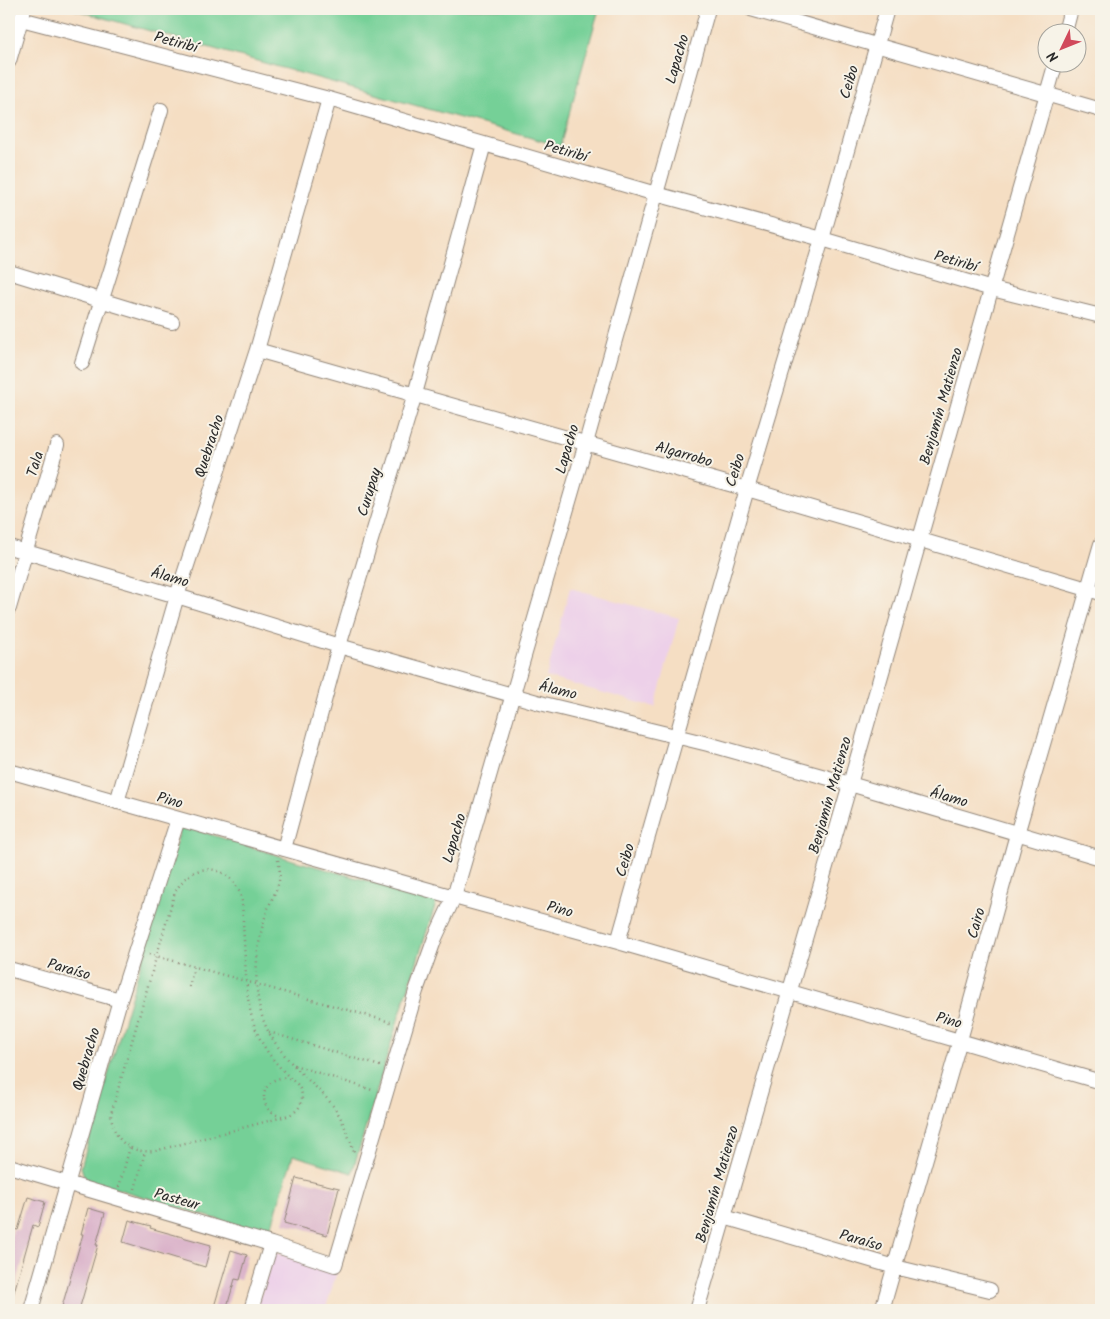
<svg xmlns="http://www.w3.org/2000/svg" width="1110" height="1319" font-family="Kalam,sans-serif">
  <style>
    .built { fill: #edd0e9 }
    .green { fill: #75d097; stroke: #507e61 }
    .building { fill: #d8adc7 }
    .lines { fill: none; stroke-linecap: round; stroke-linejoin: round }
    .minor-casing { stroke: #908477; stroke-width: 16 }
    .path { stroke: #908477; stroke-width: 2.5; stroke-dasharray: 1 4; stroke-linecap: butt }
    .minor { stroke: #fff; stroke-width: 14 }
    .labels { text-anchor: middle; stroke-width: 4; stroke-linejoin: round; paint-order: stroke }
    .street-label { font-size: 15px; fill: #2b2b2b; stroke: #f7f3e8 }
  </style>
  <rect width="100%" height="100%" fill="#f7f3e8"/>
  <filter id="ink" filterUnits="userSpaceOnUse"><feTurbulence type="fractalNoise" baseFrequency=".02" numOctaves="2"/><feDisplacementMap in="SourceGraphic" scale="10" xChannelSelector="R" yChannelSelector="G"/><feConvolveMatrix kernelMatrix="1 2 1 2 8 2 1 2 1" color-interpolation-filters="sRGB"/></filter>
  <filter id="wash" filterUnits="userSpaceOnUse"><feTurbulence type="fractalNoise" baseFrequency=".0096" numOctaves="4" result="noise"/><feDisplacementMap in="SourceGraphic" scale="20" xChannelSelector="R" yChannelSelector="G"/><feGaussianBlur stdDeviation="1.12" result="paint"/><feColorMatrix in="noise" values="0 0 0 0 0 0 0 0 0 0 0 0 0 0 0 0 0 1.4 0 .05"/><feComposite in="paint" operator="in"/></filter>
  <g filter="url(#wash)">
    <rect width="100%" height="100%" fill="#f5dec3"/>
    <!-- built -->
    <path class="built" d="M570 588 679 618 655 707 546 677Z
      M274 1252 337 1272 325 1310H256Z"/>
    <!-- green -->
    <path class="green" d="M72 9H599L560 146Z
      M190 828 296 861 437 900 398 1020 352 1173 293 1155 269 1235 85 1179 81 1167 180 830Z"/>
    <g id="blocks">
      <!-- building -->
      <path class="building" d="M296 1178 339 1188 327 1235 284 1223Z
        M28 1197 45 1202 38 1227 33 1225 12 1299H9V1244L13 1229 18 1230Z
        M88 1208 105 1213 96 1245H98L79 1310H61L83 1234H81Z
        M129 1220 151 1226 150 1228 211 1245 205 1267 123 1242Z
        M231 1250 247 1255 240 1280 235 1279 226 1310H213Z"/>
    </g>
  </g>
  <g filter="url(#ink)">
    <use href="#blocks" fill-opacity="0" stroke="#908477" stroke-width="1"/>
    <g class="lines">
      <defs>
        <path id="minor" d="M751 9 1101 110
          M21 19 329 99 656 194 822 239 992 289 1101 316
          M1065 32 1071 9
          M9 61 24 9
          M9 272 172 322
          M257 350 747 489 1101 593
          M82 363 161 110
          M9 547 177 596 339 646 544 704 708 744 850 784 1101 858
          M9 608 57 445
          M9 771 454 897 618 942 1101 1082
          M117 802 177 596 257 350 329 99
          M284 849 339 646 415 394 484 144
          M618 942 747 489 822 239 887 9
          M9 969 120 1000
          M9 1166 271 1244 335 1265 416 991 435 938 454 897 586 443 708 9
          M724 1217 895 1267 990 1290
          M31 1310 120 1000 178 819
          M251 1310 271 1244
          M697 1310 850 784 1056 62
          M882 1310 960 1040 1017 834 1101 544"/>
      </defs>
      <!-- minor casing -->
      <use href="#minor" class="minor-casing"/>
      <!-- path -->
      <path class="path" d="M278 860C284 885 273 892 266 914 256 945 252 988 263 1019 270 1040 287 1059 302 1074 313 1085 325 1095 334 1107 343 1120 349 1137 354 1152
        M149 954 394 1023
        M189 987 194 967
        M269 1032 380 1066
        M294 1065 372 1090
        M264 1097a19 19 0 1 1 38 0a19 19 0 1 1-38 0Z
        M287 1116 155 1151C129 1154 113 1140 111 1114L175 892C178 887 182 881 187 877 202 864 224 868 235 884 239 889 241 896 242 902 243 921 244 941 245 960 247 989 247 1012 260 1039 268 1055 280 1068 293 1081
        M119 1187 130 1147
        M135 1189 145 1152"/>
      <!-- minor -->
      <use href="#minor" class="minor"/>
    </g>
  </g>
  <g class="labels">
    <!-- street labels -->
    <g class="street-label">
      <text transform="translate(176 42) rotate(15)" y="5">Petiribí</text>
      <text transform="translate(677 59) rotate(-74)" y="5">Lapacho</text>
      <text transform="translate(849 82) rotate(-74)" y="5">Ceibo</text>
      <text transform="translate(566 151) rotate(16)" y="5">Petiribí</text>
      <text transform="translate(956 261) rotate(16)" y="5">Petiribí</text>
      <text transform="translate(941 406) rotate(-74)" y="5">Benjamín Matienzo</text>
      <text transform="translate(209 446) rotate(-72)" y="5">Quebracho</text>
      <text transform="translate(567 449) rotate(-74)" y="5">Lapacho</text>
      <text transform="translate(684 454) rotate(16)" y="5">Algarrobo</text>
      <text transform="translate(35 464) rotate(-73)" y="5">Tala</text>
      <text transform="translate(735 470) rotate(-73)" y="5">Ceibo</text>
      <text transform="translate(369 492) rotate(-73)" y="5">Curupay</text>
      <text transform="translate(170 577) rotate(16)" y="5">Álamo</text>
      <text transform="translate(558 690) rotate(14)" y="5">Álamo</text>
      <text transform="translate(830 795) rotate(-74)" y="5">Benjamín Matienzo</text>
      <text transform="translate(949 797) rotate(16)" y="5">Álamo</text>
      <text transform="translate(170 800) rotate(16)" y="5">Pino</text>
      <text transform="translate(454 838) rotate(-74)" y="5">Lapacho</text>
      <text transform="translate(625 860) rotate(-74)" y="5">Ceibo</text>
      <text transform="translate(560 909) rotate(15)" y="5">Pino</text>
      <text transform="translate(976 923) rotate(-75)" y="5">Cairo</text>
      <text transform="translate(69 969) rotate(16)" y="5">Paraíso</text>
      <text transform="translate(949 1020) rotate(16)" y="5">Pino</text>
      <text transform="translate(86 1059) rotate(-74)" y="5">Quebracho</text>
      <text transform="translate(717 1184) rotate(-74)" y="5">Benjamín Matienzo</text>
      <text transform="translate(177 1199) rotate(16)" y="5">Pasteur</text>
      <text transform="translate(861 1240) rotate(16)" y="5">Paraíso</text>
    </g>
  </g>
  <!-- margin -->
  <rect width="1110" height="1319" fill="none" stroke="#f7f3e8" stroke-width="30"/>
  <!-- north arrow -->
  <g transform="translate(1062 48) rotate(227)"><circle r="24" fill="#f7f3e8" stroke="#a5a39c"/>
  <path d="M0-4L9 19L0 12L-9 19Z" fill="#d1495b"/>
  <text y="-8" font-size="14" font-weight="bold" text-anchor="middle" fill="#2b2b2b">N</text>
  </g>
</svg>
